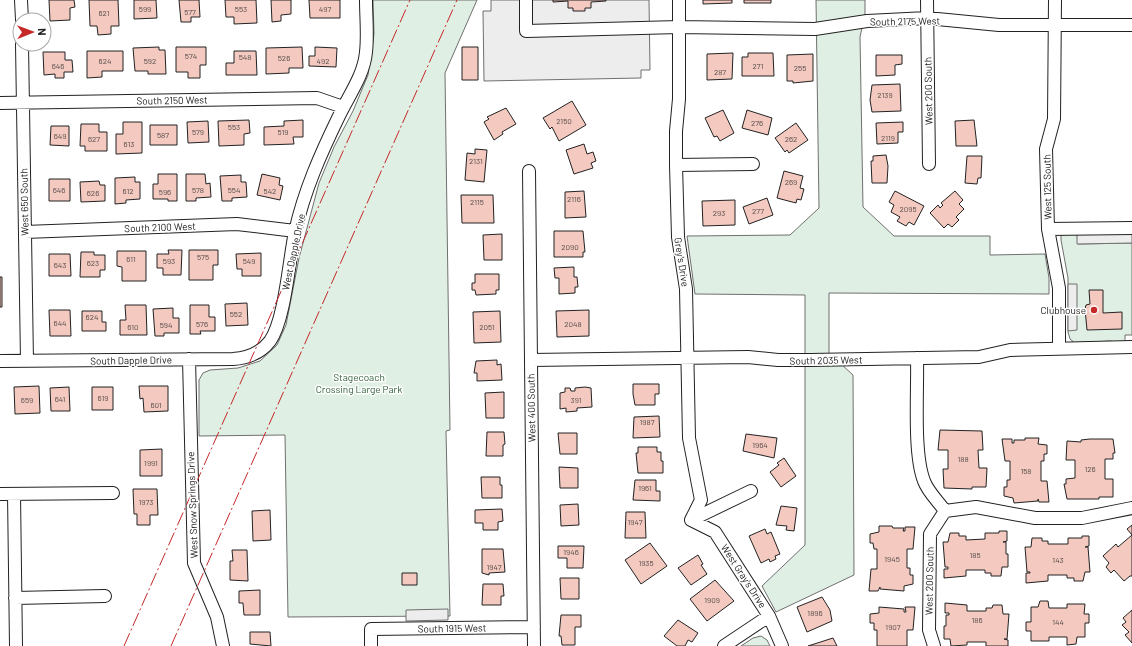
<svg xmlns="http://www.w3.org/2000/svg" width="1132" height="646" font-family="Barlow,sans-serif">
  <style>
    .green { fill: #e0efe3; stroke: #6f6f6f }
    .parking { fill: #ededed; stroke: #6f6f6f }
    .building { fill: #f3c9c0; stroke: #222 }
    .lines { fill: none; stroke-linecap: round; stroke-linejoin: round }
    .minor-casing { stroke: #222; stroke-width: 14 }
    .minor { stroke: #fff; stroke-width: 12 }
    .power { stroke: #c62828; stroke-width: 1; stroke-dasharray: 14 3 2 3; stroke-linecap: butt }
    .poi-dot { fill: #c62828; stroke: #fff; stroke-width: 1.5 }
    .labels { text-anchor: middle; stroke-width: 3; stroke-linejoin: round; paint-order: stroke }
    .number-label { font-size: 8px; fill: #564c4a }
    .street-label { font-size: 10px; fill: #222; stroke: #fff }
    .poi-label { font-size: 10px; fill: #222; stroke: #fff; text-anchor: end }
    .park-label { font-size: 10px; fill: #2f5e38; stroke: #fff }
  </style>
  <rect width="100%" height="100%" fill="#fff"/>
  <!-- green -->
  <path class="green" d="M373 0H477L445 73 450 430 446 431 450 616 288 617 285 435 199 436V380L203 373 210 370 238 368 260 361 277 345 286 325 299 258 319 183 334 147 353 111 368 75 374 34Z
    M816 0H865V14L860 37 863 207 894 236H990V255L1045 254 1049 278V294L829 293V353L853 375 854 575 776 612 762 586 805 545V295L695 294 687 236 790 235 819 208Z
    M1068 233 1077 234 1078 244 1132 243V335H1125V344L1110 341 1075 343 1070 339 1068 332V278L1061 240V235Z
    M761 636 767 640 770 646H741L753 638Z"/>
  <!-- parking -->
  <path class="parking" d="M491 0H649L650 70H641V78L484 81 483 11H491Z
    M1132 233V243L1077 244V234Z
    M1068 284H1077V330L1068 331Z
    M448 609V620L406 621V610Z"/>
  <!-- building -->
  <path class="building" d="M49 0H74L75 7 70 8V20L50 21Z
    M89 0H118L119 26H111V34L98 35 97 26H90Z
    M134 0H156L157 18 134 19Z
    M179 0H199L200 17H191V22H181Z
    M225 0H256L257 23 234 24V17H226Z
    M271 0H291V14L281 15V21L272 22Z
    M309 0H340V18H310Z
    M553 0H606V1L591 2V8H585V11H573V8H568V1L553 2Z
    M703 0H732V3L703 4Z
    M744 0H771V3H744Z
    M159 47V50H165L166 74H148V71H135L133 48Z
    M176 47H206V65H200V78H188V72H176Z
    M302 47 303 68H289V73L266 74V48Z
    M315 47 337 48 336 67 309 66V56H315Z
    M462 47H478V80H462Z
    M87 51H123V71H102V77L87 78Z
    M234 51H256L257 75H226V63H234Z
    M43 52H65V60H72L73 72H64V78H55V74L44 75Z
    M733 53 732 79 707 80V54Z
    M748 53H773L774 76H742V57H748Z
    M813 54V81L793 83V81H787V55Z
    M876 55H902V64L895 65V75L876 76Z
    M900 84 901 111 872 112 870 100 872 85Z
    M572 101 586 125 559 141 552 127 550 129 543 118Z
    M506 108 516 124 502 132 503 134 494 140 484 122 489 119 487 117Z
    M723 110 734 133 720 141 717 136 714 137 705 118Z
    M747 110 772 118 768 135 742 128Z
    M249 120 250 133 244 134V145L219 146 218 121Z
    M303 120V137H293L294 144 264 145V127L284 126V121Z
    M974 120 977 146H956L955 121Z
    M208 121 209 142 188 143 187 122Z
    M123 122H142V153L116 154V134H123Z
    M903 122V132H898V143L877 144 876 123Z
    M796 123 808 140 789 153 787 150 785 152 775 138Z
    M81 124H99V132H107V151H85V146H80Z
    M150 125H177V145H150Z
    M51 126H69V146L50 145Z
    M584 144 587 154 593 152 596 161 591 163 593 168 574 174 566 150Z
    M475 149 487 150 484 182 465 180 467 153 475 154Z
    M886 155 888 166 887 183H872L871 161H873V156Z
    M967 156H982L981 178H978L977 184 965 183Z
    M784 171 803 176 800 188 804 189 801 200 797 199 796 203 777 198Z
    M158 174H177V201H168V199H153V184H158Z
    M186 174H205L206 184 210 183 211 197 196 198V201H186Z
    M262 174 280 178 279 185 283 186 280 200 257 195Z
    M241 175V182H246L247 197 232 198V201H222L220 176Z
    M135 177V182H140V199L126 200V203L115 204V178Z
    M49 179H70V201H49Z
    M99 181 100 185H105V201L81 202 80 182Z
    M584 191 586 217 565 218V192Z
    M895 191 924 206 914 225 909 222 906 226 897 221 900 217 891 212 894 205 889 202Z
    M955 191 963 200 959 204 964 209 956 217 959 220 952 227 948 224 944 228 930 213 938 205 940 208 943 205 941 203Z
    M461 195H493L494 223H462Z
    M767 198 773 215 749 224 743 207Z
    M735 200V225L703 226 702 201Z
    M554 231H583L585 252H583V257H554Z
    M502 234V260H484L483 235Z
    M168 250H182L181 275H163V268H157V254H169Z
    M189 250H218V265H213V280H189Z
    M117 251H146V281H122V267L117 266Z
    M81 252H94V255H105V270H100V277H80Z
    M261 253V276H242V269H237L236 254Z
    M49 254H70L71 276H49Z
    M574 267V277H577L578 287H575V293L559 294V278H555L554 268Z
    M475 274H499V290H496V294L476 295 475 290H472V283H475Z
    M0 277H2V307H0Z
    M1089 290H1103V313L1122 312V329L1087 330 1085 309 1086 305 1090 304Z
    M247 303 248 325 226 326 225 304Z
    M125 305H146L147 335H120V320H126Z
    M190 305H209V317H215V331H200L201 334H190Z
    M173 308V318H179V333H164V336H155L153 309Z
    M49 310H70L71 336H50Z
    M589 310V336L557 337 556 311Z
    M82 311H102V322H106V331H82Z
    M500 311 501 342 474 343 473 312Z
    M497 360V365L501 364 502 380 477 381V373H474L476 361Z
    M633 384H659V394H655V405H635L633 394Z
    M39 386 40 413 15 414 14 387Z
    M139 386H168V411L144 412 143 398 140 399Z
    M69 387 70 411H51L50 388Z
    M92 387H113V410H92Z
    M585 387 591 388 592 407 577 408V411L566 412V408L560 409V393L565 392V388H570L571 391H575V388Z
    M504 392V418H486L485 393Z
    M659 416 660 437 633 438 634 417Z
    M940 430 982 431 983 450H978L979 468H987L986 487H972V489L944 488 943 469H948V450H938Z
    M487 432H504L505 444 503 445V456H486Z
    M558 433H577V454H560Z
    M746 434 777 438 774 458 743 451Z
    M1025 438H1039L1038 444 1047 445V454H1044V461H1041V481H1047L1049 502H1039L1038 499V501L1014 503 1013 498 1004 496V487H1007V480H1010V461H1005L1002 439H1012V443H1014V440H1025Z
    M1090 439H1113L1115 453H1113V459H1105V479H1113V497H1099V499H1067L1064 484H1066V479L1075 478V460H1066L1067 441 1081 442V440Z
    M638 447H657V452H661V461H663V473H638L636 453H638Z
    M162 449V476H140V450Z
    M784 458 796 476 781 487 770 472 779 465 777 463Z
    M559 467 578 468V488H560Z
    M481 477H500V485H502V498H482Z
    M635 480H656V491H660V501L633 500Z
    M133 489H157L158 515H150V525H137V514H134Z
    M578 504 579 525 561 526 560 505Z
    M781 506 797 508 794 531 786 530 787 526 776 525Z
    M502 509 503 521 498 522V530H483V523H475V510Z
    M270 510 271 540 253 541 252 511Z
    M626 512H645L646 538H625Z
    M1132 525V576H1130L1124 581 1114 570 1111 573 1106 567 1109 563 1103 556 1116 544 1118 547 1132 535 1127 529Z
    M879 526H892L893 528H904L903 531H905V527H915L913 549H907V568H910V575H913V584L904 586V591L880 589V587L878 591H869L871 569H877V549H874L873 543H870V534L879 532Z
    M765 529 767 534 771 532 780 554 775 556 776 559 770 562 769 559 761 563 749 536Z
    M999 531H1007V541L1003 542H1006V554H1008V567H1002L1001 576H991V573H985V570H966V576L944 578V569H948V567H945L943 542H948L950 533H959V536H966V540L985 539V533H999Z
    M1082 536H1089V546L1085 547H1088L1090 572H1085L1083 581H1074V578H1067V575H1048V581L1026 583V573H1030V572H1027L1025 547H1031L1032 538H1042V541H1048V544H1068V538H1082Z
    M650 543 667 566 641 584 625 560Z
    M558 546H584L583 568H567V558H558Z
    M482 549H503L505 572 489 573V575L482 573Z
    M232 550H247L248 581 230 580V561H233Z
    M698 555 703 564 701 565 707 574 691 585 678 568Z
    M402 573H417V585H402Z
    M560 578H579V599H561Z
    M715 580 734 601 707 621 690 599Z
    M483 584H503L504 596H501V605H482Z
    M260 590V615H244L243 603H239V591Z
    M822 597 830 610 832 621 807 632 797 607Z
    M1040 601H1048L1049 608H1067V604H1085L1084 614H1089V623H1085V637H1077L1076 644 1067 645V637H1049V641H1031V631H1026V622H1031V607H1038Z
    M945 603 967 605V611H986V608H992L993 605H1002L1003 614H1009L1007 639H1004L1008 640V646H986V642H967V645L951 646 950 639H944V626H946V615H949V613H945Z
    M879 607 904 609V612H906L905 607H915L913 630H907V646H877V630H874V623H870V614L879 613Z
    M1132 610V643L1125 635 1129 632 1122 625 1126 622 1123 618Z
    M561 615H581V627H575V645H562L561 636H559Z
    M678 620 698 633 692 642 688 640 685 646H677L664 636Z
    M250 632H270L271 646 250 644Z
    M833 638 837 646H808Z"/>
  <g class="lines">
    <defs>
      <path id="minor" d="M21 0 22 20
        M526 0V31L679 27 815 29 867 21 927 18 999 25H1132
        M679 0V99L676 131V165L678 237 686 289 689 438 701 500 691 520
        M927 0 929 164
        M1055 0 1054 119 1046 149 1048 229 1059 288V348
        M22 44 27 361
        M0 103 317 98 343 107
        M676 165 753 164
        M529 171 534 646
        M1048 229 1132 228
        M25 232 237 224 295 231
        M917 358C918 390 913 453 924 481 928 492 938 501 945 511L930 534 929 630 934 646
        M189 359 194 563 217 617 223 646
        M531 360 748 357 778 360H810L979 357 1010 350 1132 347
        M0 361 233 359C247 358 261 353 270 341 285 320 289 260 295 232 304 191 321 153 339 116 349 95 364 75 366 52 368 35 366 17 366 0
        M0 494 113 493
        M14 494 16 646
        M945 511 976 507 1035 518H1082L1132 508
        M691 520 715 532 769 616 782 646
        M691 520 751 491
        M15 598 105 596
        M371 646V629L534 627
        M724 646 769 616"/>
    </defs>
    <!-- minor casing -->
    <use href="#minor" class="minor-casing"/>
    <!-- minor -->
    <use href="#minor" class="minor"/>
    <!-- power -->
    <path class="power" d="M124 646 410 0
      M171 646 457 0"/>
  </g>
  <!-- markers -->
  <circle class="poi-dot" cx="1094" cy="310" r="4"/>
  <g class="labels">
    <!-- number labels -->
    <g class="number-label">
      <text x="145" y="12">599</text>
      <text x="241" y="12">553</text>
      <text x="325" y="12">497</text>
      <text x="190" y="15">577</text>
      <text x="104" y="16">621</text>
      <text x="191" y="59">574</text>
      <text x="245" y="60">548</text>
      <text x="284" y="61">526</text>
      <text x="105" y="64">624</text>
      <text x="150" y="64">592</text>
      <text x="323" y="64">492</text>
      <text x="58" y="69">646</text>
      <text x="758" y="69">271</text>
      <text x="800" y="71">255</text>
      <text x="720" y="75">287</text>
      <text x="885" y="98">2139</text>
      <text x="564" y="124">2150</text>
      <text x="757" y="126">276</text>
      <text x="234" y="130">553</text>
      <text x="198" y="135">579</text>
      <text x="283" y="135">519</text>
      <text x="163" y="138">587</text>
      <text x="60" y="139">649</text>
      <text x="888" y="141">2119</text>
      <text x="94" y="142">627</text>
      <text x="791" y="142">262</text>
      <text x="129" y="147">613</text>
      <text x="476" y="164">2131</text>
      <text x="791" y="185">269</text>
      <text x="59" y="193">646</text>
      <text x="198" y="193">578</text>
      <text x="234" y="193">554</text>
      <text x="128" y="194">612</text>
      <text x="270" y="194">542</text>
      <text x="165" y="195">596</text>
      <text x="93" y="196">626</text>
      <text x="574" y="202">2116</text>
      <text x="477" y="205">2115</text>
      <text x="908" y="212">2095</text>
      <text x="758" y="214">277</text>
      <text x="719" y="216">293</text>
      <text x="570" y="250">2090</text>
      <text x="203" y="260">575</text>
      <text x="131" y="262">611</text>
      <text x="169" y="264">593</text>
      <text x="249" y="264">549</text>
      <text x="93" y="266">623</text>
      <text x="60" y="268">643</text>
      <text x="236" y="317">552</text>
      <text x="92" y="320">624</text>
      <text x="60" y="326">644</text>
      <text x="202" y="327">576</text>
      <text x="573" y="327">2048</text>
      <text x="166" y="328">594</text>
      <text x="133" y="330">610</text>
      <text x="487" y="330">2051</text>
      <text x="103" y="401">619</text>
      <text x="60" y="402">641</text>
      <text x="27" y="403">659</text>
      <text x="576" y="403">391</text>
      <text x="156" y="408">601</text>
      <text x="647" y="425">1987</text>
      <text x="760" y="448">1964</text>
      <text x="963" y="462">188</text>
      <text x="151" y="466">1991</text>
      <text x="1090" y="472">126</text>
      <text x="1026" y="474">158</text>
      <text x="645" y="491">1961</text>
      <text x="146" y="505">1973</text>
      <text x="635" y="525">1947</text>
      <text x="571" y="555">1946</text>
      <text x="975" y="558">185</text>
      <text x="892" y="562">1945</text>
      <text x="1058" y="563">143</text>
      <text x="646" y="566">1935</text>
      <text x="494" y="570">1947</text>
      <text x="712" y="603">1909</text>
      <text x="815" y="616">1896</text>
      <text x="977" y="623">186</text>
      <text x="1058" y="625">144</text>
      <text x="893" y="630">1907</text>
    </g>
    <!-- street labels -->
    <g class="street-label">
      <text transform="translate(905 21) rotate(-1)" y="4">South 2175 West</text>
      <text transform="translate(928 91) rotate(-91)" y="4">West 200 South</text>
      <text transform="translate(172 100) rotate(-1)" y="4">South 2150 West</text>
      <text transform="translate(1047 187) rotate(-91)" y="4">West 125 South</text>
      <text transform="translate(24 202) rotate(-91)" y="4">West 650 South</text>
      <text transform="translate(160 227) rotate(-2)" y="4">South 2100 West</text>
      <text transform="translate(293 252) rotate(-78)" y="4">West Dapple Drive</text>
      <text transform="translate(682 262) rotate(81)" y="4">Grey's Drive</text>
      <text transform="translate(131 360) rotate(-1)" y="4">South Dapple Drive</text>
      <text transform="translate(826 360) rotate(-1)" y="4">South 2035 West</text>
      <text transform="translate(531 408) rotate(-91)" y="4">West 400 South</text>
      <text transform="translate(192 505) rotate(-92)" y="4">West Snow Springs Drive</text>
      <text transform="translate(744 576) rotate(57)" y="4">West Gray's Drive</text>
      <text transform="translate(929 581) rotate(-89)" y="4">West 200 South</text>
      <text transform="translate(452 628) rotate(-1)" y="4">South 1915 West</text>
    </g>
    <!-- poi labels -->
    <g class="poi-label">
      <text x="1086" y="314">Clubhouse</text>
    </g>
    <!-- park labels -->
    <g class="park-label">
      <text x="359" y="381">Stagecoach<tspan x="359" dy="12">Crossing Large Park</tspan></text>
    </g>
  </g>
  <!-- north arrow -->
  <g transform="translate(32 32) rotate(89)"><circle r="19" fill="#ffffff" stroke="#a7a7a7"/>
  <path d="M0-3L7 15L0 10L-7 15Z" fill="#c62828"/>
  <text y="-6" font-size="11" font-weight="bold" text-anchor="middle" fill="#222222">N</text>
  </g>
</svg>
